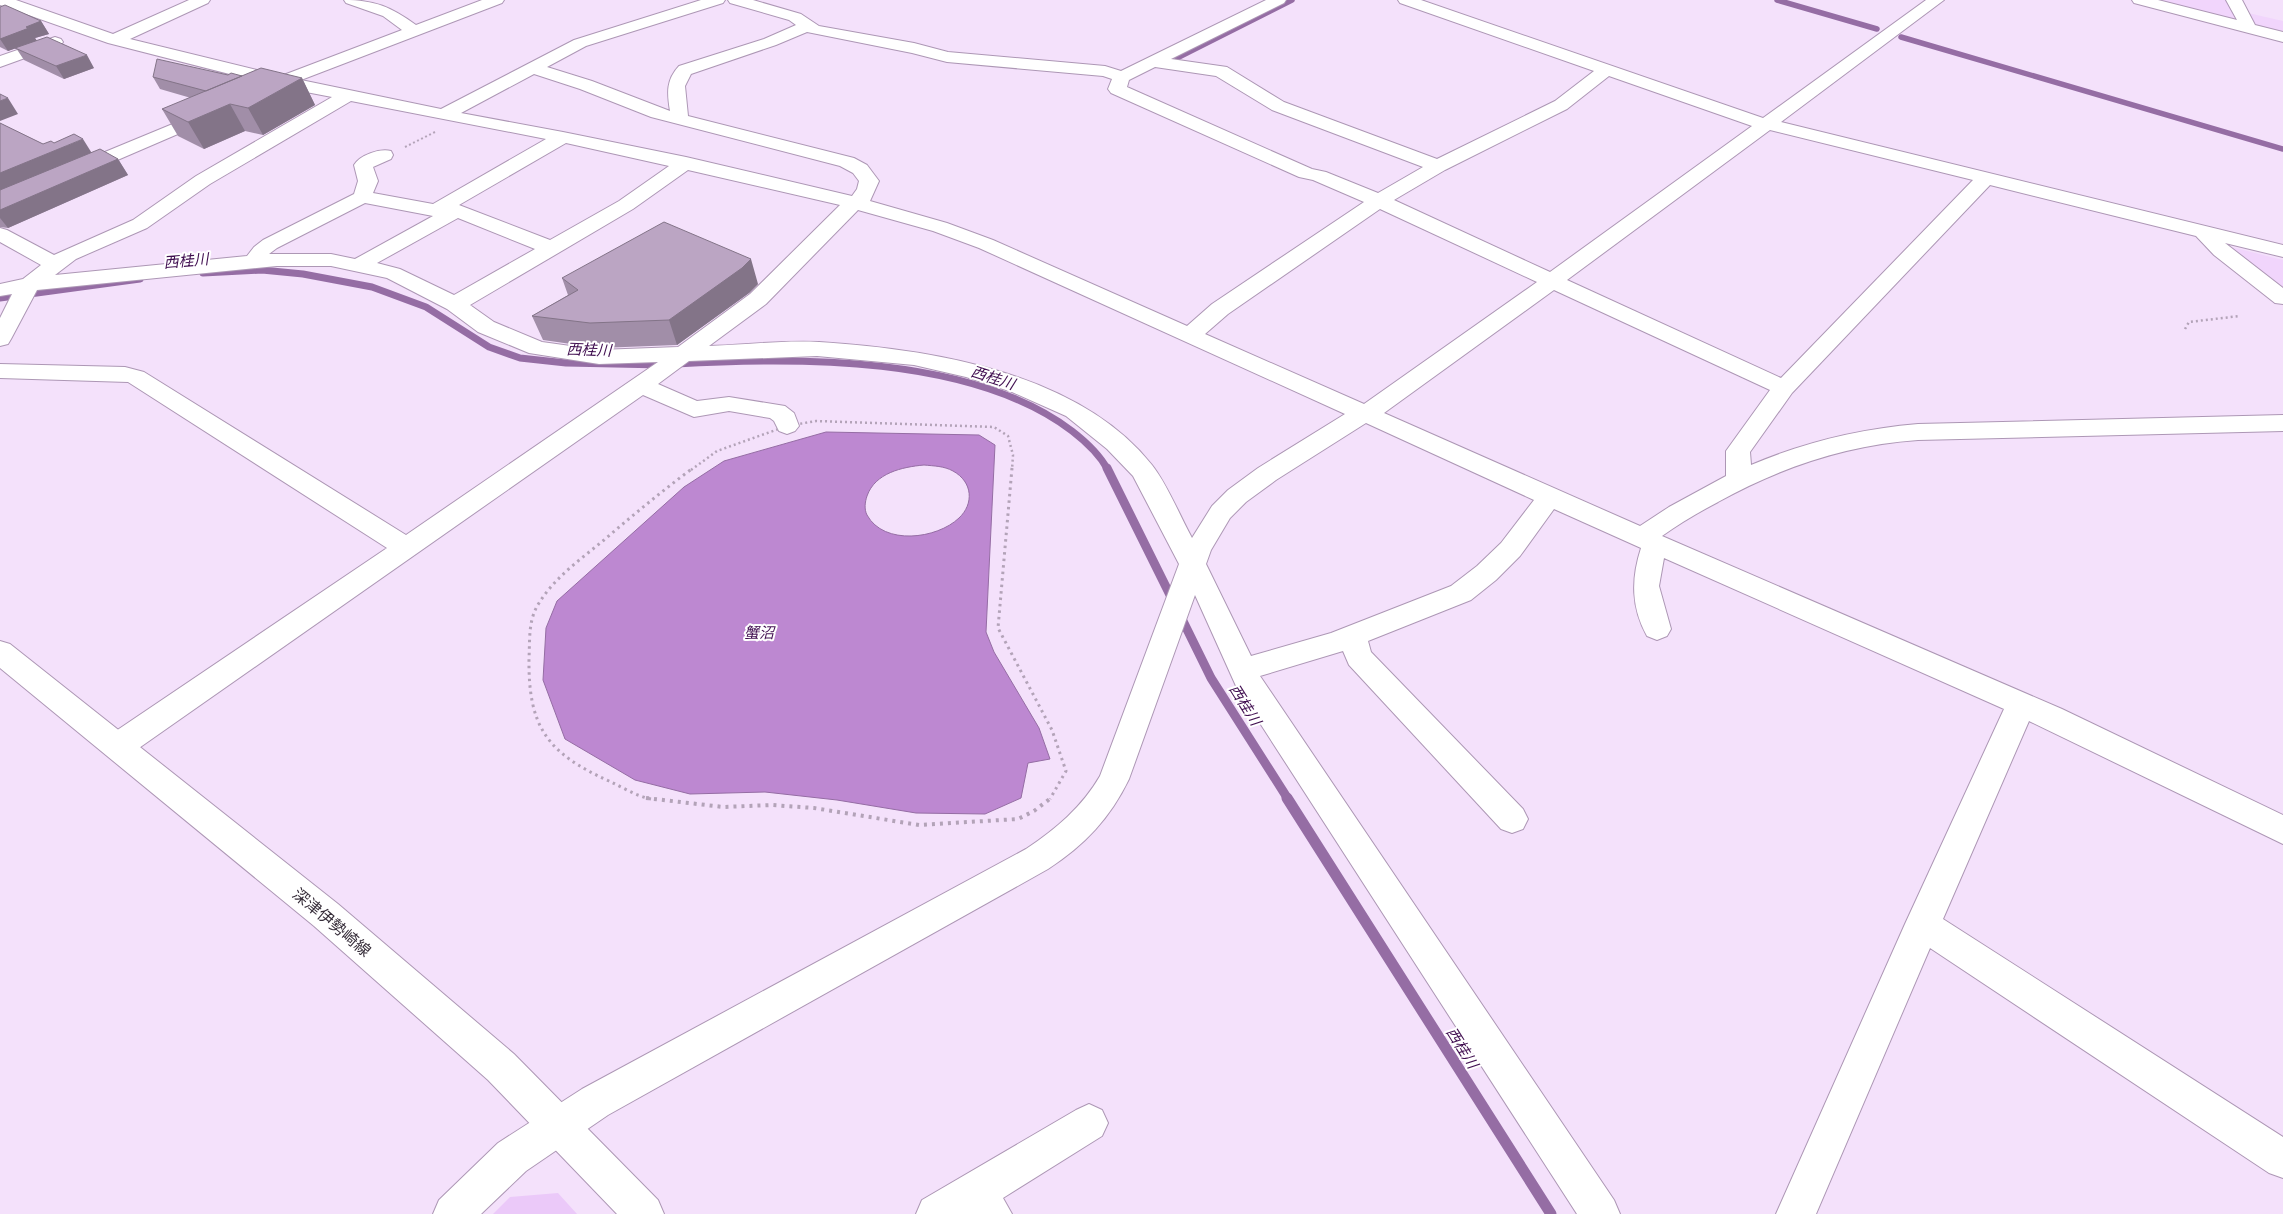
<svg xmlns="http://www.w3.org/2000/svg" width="2283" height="1214" font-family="Roboto,'Noto Sans JP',sans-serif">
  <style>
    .built { fill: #f1d5fc }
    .green { fill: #ebc9f9 }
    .water { fill: #bd88d1; stroke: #956da4; fill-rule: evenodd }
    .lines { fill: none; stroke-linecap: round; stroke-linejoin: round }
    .stream-far3 { stroke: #956da4; stroke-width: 5.5 }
    .stream-far2 { stroke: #956da4; stroke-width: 7 }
    .stream-far1 { stroke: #956da4; stroke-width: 9 }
    .stream { stroke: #956da4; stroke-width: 11 }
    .minor-casing { stroke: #ad97b5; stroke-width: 2 }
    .major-casing { stroke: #ad97b5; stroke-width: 2 }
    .path-far3 { stroke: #b3a3b8; stroke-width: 2; stroke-dasharray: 2 2.5; stroke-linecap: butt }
    .path-far2 { stroke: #b3a3b8; stroke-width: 2.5; stroke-dasharray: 2 3; stroke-linecap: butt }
    .path-far1 { stroke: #b3a3b8; stroke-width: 3; stroke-dasharray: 2.5 4; stroke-linecap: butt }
    .path { stroke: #b3a3b8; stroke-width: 4; stroke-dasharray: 3 5; stroke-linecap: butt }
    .minor { fill: #fff; fill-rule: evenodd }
    .major { fill: #fff; fill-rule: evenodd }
    .wall { fill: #a18ea8 }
    .shaded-wall { fill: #837488 }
    .building { fill: #bba5c3; stroke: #837488 }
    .labels { text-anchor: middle; stroke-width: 4; stroke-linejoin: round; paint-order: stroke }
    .water-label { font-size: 15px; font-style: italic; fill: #400e50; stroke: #fff }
    .near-street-label { font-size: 16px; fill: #372e3a; stroke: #fff }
  </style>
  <rect width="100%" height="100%" fill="#f4e1fb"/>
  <!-- built -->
  <path class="built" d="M2157 0H2241L2248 13 2283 21V32Z
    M2228 246 2283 260V287Z"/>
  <!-- green -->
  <path class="green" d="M558 1193 577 1214H493L510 1197Z"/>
  <!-- water -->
  <path class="water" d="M826 432 979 435 995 445 986 632 994 652 1039 728 1050 759 1028 763 1021 798 985 814 916 813 837 800 765 792 690 794 635 780 565 739 543 680 546 628 557 601 684 487 724 461ZM924 465C934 466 944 466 953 471 973 482 974 504 959 518 937 539 884 546 867 515 864 509 865 502 867 496 875 473 902 467 924 465Z"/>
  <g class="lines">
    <!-- stream-far3 -->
    <path class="stream-far3" d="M1777 0 1877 29
      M1901 37 2283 149
      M1177 58 1292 0"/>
    <!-- stream-far2 -->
    <path class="stream-far2" d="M203 273 262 270 303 274 372 287 426 307 489 347 520 358 566 363 663 365
      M0 298 140 279
      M676 364C796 357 972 355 1072 431 1085 441 1100 455 1108 470"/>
    <!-- stream-far1 -->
    <path class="stream-far1" d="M1107 468 1173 601
      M1180 615 1211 678 1288 799"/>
    <!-- stream -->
    <path class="stream" d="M1287 798 1551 1214"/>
    <defs>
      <path id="minor" d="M0 0H16L113 34 189 0H210L208 3 130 39 281 76 402 30 383 16 346 3 344 0C375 0 391 7 416 25L482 0H504L502 3 301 80 441 109 574 40 701 0H725L723 3 586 46 547 67 592 81 670 111C667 93 666 80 679 66L764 39 796 25 789 20 730 3 728 0H753L801 14 819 26 914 43 948 52 1105 66 1121 71 1266 0H1286L1284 3 1171 59 1227 67 1284 102 1437 159 1555 101 1594 71 1400 3 1398 0H1421L1763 118 1926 0H1944L1781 122 2283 245V257L2225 243 2283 288V304L2275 303 2214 255 2196 236 1990 185 1792 393 1750 452 1751 465C1805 442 1860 429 1918 424L2283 415V431L1918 440C1846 445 1781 467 1718 502 1699 512 1680 523 1662 536L2062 709 2283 815V844L2029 721 1943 919 2283 1137V1178L2269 1173 1930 948 1816 1214H1776L1905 924 2004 709 1664 558 1659 586 1671 629 1667 636 1657 640 1647 636C1631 607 1631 579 1641 548L1554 509 1520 556 1496 580 1471 600 1368 641 1371 652 1523 809 1528 819 1523 829 1512 833 1501 829 1349 665 1343 651 1260 676 1614 1200 1620 1214H1577L1236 686 1195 595 1129 779C1110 818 1085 845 1048 869L608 1115 526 1171 481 1214H433L439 1200 498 1143 582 1089 1026 849C1056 829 1082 807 1100 776L1179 564 1133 476 1107 449 1066 416 1012 392 966 377 914 365 817 356 689 361 658 384 697 401 729 397 785 406 794 413 799 426 795 431 787 434 779 431 774 421 770 418 729 411 694 417 643 395 129 755 118 758 107 755 103 746 107 737 387 548 128 382 0 378V364L125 367 144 372 406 535 658 362 599 364 529 353 478 332 447 309 387 278 331 266H277L37 290 11 339 8 344 0 346V318L12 294 0 296V284L23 279 41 265 0 242V228L7 230 54 255 133 220 196 176 332 97 280 87 108 43 0 5ZM807 32 912 53 947 62 1103 76 1112 79 1108 89 1111 93 1299 177 1313 180 1364 202 1212 304 1187 326 993 240 947 223 870 201 879 181 867 165 854 158 688 116 685 86 691 74 776 45ZM1155 67 1216 76 1272 110 1423 167 1378 193 1326 172 1312 169 1127 87 1129 80ZM534 74 580 89 651 117 840 166 853 173 859 181 857 189 852 196 686 157 563 132 461 113ZM1609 76 1752 126 1550 272 1394 200 1445 170 1567 109ZM351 101 546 139 433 204 373 193 378 181 373 167 391 159 393 155 391 151C380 148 360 155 354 165L358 181 354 194 263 240 254 247 247 256 55 275 76 259 147 228 210 184ZM1770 130 1973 180 1781 378 1567 280ZM566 143 669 166 619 201 550 240 459 205ZM688 170 840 205 750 294 678 347 599 350 542 342 494 322 470 305 633 209ZM365 203 433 216 355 259 331 254H269L277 248ZM1380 209 1537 282 1364 404 1205 334 1228 314ZM858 210 933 231 979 248 1345 414 1258 468 1228 490 1212 506 1192 538C1180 516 1167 484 1152 465 1078 372 930 349 819 342 782 340 745 345 709 346L766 304ZM458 218 535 249 454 295 400 269 377 263ZM1554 290 1770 390 1726 451V476L1669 507 1640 526 1384 413ZM1366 423 1534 500 1501 543 1477 566 1451 586 1331 633 1251 656 1206 564 1211 550 1230 518 1246 502 1276 480Z
        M2132 0H2158L2237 20 2226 0H2242L2255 25 2283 32V42L2134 3Z
        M55 37 61 39 63 42 61 45 0 67V56Z
        M209 109 215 110 218 114 215 118 85 174 78 176 71 174 69 170 71 166Z
        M1089 1104 1102 1110 1108 1123 1102 1136 1003 1198 1012 1214H916L922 1200 1076 1110Z"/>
      <path id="major" d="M0 641 10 644 338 904 514 1054 658 1200 664 1214H617L488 1080 314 926 0 668Z"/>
    </defs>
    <!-- minor casing -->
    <use href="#minor" class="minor-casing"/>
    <!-- major casing -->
    <use href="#major" class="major-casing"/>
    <!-- path-far3 -->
    <path class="path-far3" d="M405 147 435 132"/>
    <!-- path-far2 -->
    <path class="path-far2" d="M2185 329 2189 322 2240 316
      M691 470 717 451 787 426 816 421 994 427 1008 436 1013 455 1012 470"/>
    <!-- path-far1 -->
    <path class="path-far1" d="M1012 468 998 628 1052 730 1066 771 1050 799
      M651 799C636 796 622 787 609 781 547 753 528 727 529 658 530 639 528 620 539 603 555 577 581 559 604 540 633 515 662 491 693 468"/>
    <!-- path -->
    <path class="path" d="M646 798 723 807 772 805 814 808 919 825 1018 819 1034 811 1051 798"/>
    <!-- minor -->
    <use href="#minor" class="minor"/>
    <!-- major -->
    <use href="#major" class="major"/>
  </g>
  <!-- wall -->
  <path class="wall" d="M0 7 41 21 49 34 35 38 37 41 94 68 64 79 24 60 16 48 8 51 0 47Z
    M228 75 302 78 315 105 263 135 245 131 204 149 178 136 162 109 191 98 160 89 153 77Z
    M0 123 43 144 54 143 118 159 128 175 8 228 0 227Z
    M562 278 758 284 749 293 677 345 599 348 543 340 532 316 568 295Z"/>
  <!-- shaded-wall -->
  <path class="shaded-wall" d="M41 21 49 34 35 38 37 41 8 51 0 39 26 27Z
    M87 55 94 68 64 79 56 66Z
    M302 78 315 105 263 135 248 108Z
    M8 98 18 114 0 121V101Z
    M230 104 245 131 204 149 188 122Z
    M83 139 93 155 0 194V173Z
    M118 159 128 175 8 228 0 218V210Z
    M751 259 758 284 749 293 677 345 669 320Z"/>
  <!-- building -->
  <path class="building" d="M5 5 41 21 26 27 29 28 0 39V7Z
    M47 37 87 55 56 66 15 48Z
    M157 59 228 75 231 73 242 76 206 91 153 77Z
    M261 68 302 78 248 108 230 104 188 122 162 109Z
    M0 94 8 98 0 101Z
    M0 123 43 144 51 141 54 143 74 134 83 139 0 173Z
    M100 149 118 159 0 210V190Z
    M664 222 751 259 742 268 669 320 590 323 532 316 578 290 562 278Z"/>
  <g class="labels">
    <!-- water labels -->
    <g class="water-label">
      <text transform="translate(186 261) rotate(-5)" y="5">西桂川</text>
      <text transform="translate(589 350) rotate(2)" y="5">西桂川</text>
      <text transform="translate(993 378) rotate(18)" y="5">西桂川</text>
      <text x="759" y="638">蟹沼</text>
      <text transform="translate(1245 705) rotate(58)" y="5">西桂川</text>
      <text transform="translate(1462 1048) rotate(58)" y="5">西桂川</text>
    </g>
    <!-- near-street labels -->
    <g class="near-street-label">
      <text transform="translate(332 922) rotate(40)" y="6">深津伊勢崎線</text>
    </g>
  </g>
</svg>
